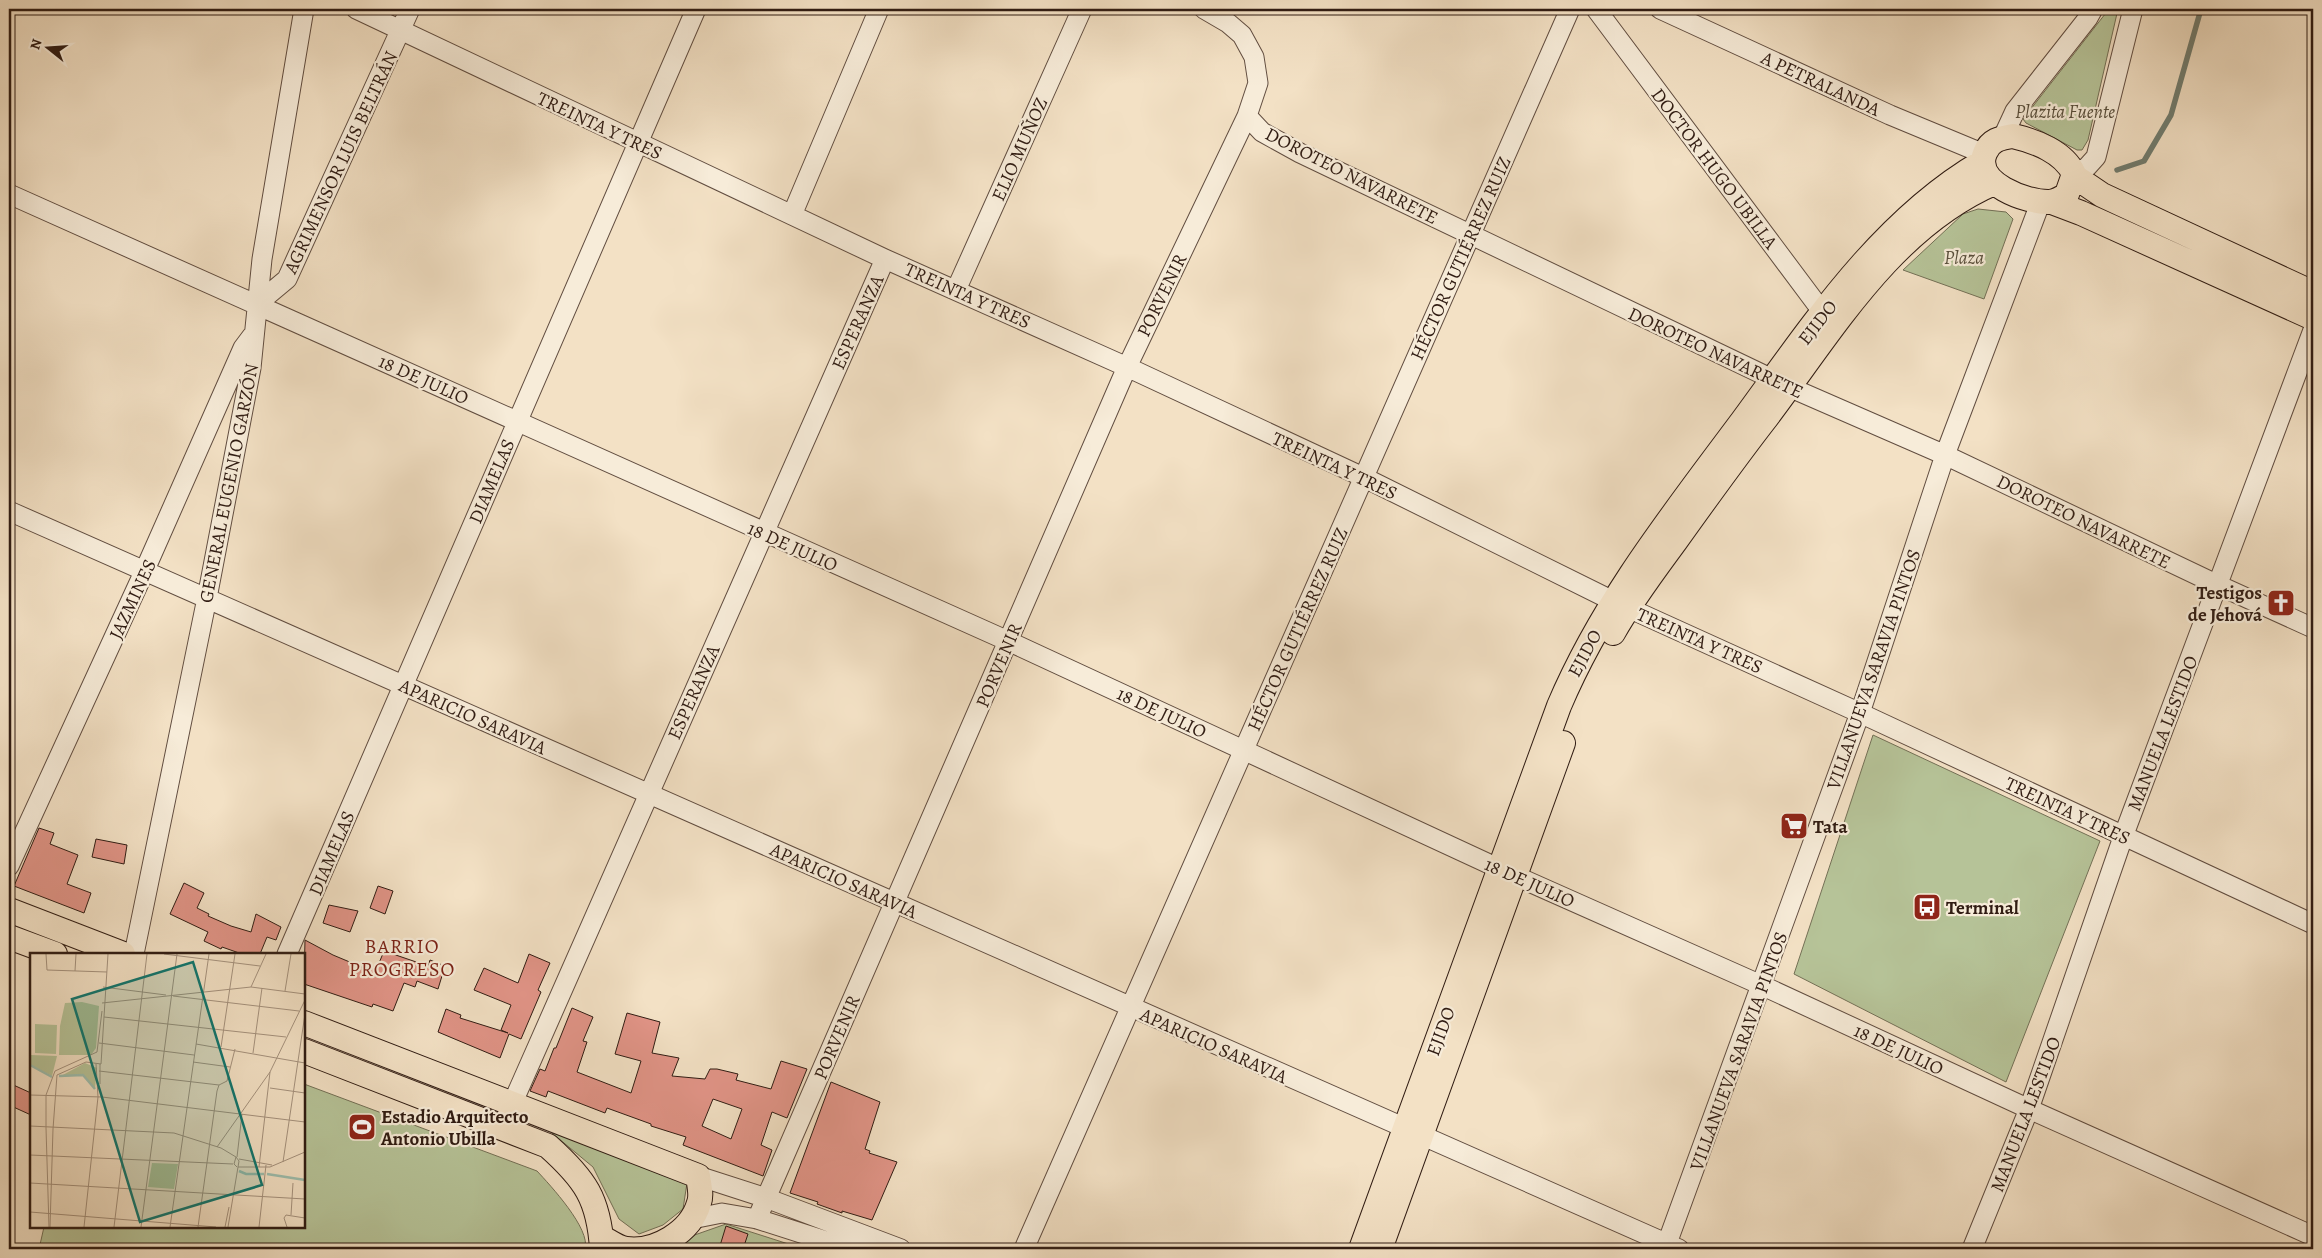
<svg xmlns="http://www.w3.org/2000/svg" width="2322" height="1258" font-family="Alegreya,serif">
  <style>
    .green { fill: #b6c398; stroke: #737056 }
    .lines { fill: none; stroke-linecap: round; stroke-linejoin: round }
    .stream { stroke: #717d70; stroke-width: 5.5 }
    .building { fill: #e19487; stroke: #301c13; fill-rule: evenodd }
    .minor-casing { stroke: #614d40; stroke-width: 21 }
    .major-casing { stroke: #301c13; stroke-width: 26 }
    .minor { stroke: #f7ecd9; stroke-width: 19 }
    .major { stroke: #f3e1c5; stroke-width: 24 }
    .labels { text-anchor: middle; stroke-width: 4.5; stroke-linejoin: round; paint-order: stroke }
    .street-label { font-size: 19px; fill: #301c13; stroke: #f7ecd9 }
    .park-label { font-size: 19px; font-style: italic; fill: #584e3b; stroke: #f7ecd9 }
    .poi-label { font-size: 19px; font-weight: bold; fill: #301c13; stroke: #f7ecd9; text-anchor: start }
    .neighbourhood-label { font-size: 20px; letter-spacing: 1px; fill: #7a1f14; stroke: #f7ecd9 }
    .inset-river { fill: none; stroke: #9dbeae; stroke-width: 2.5 }
    .inset-road { fill: none; stroke: #a5927e; stroke-width: 1 }
    .view { fill: #0f766e; fill-opacity: 0.15; stroke: #0f766e; stroke-width: 2.5 }
    .inset-edge { fill: none; stroke: #301c13; stroke-width: 2.5 }
  </style>
  <rect width="100%" height="100%" fill="#f3e1c5"/>
  <filter id="stains"><feTurbulence type="fractalNoise" baseFrequency=".004" numOctaves="4"/><feColorMatrix values="0 0 0 0 .2 0 0 0 0 .09 0 0 0 0 .02 0 0 0 .5 -.17"/></filter>
  <radialGradient id="worn" r=".72"><stop offset=".6" stop-color="#630" stop-opacity="0"/><stop offset="1" stop-color="#630" stop-opacity=".3"/></radialGradient>
  <!-- green -->
  <path class="green" d="M2109 9H2118L2088 140 2082 150H2077L2026 123 2023 119Z
    M1978 209 2006 212 2013 219 1984 299 1903 270 1963 214Z
    M1873 735 2100 841 2006 1082 1794 974Z
    M304 1084 537 1171C550 1185 591 1229 585 1249H39L44 1227H304Z
    M541 1124 687 1183 683 1209 663 1225 639 1234 619 1219 593 1167Z
    M726 1224 804 1249H678L686 1238Z"/>
  <g class="lines">
    <!-- stream -->
    <path class="stream" d="M2117 170 2144 161 2171 115 2201 9"/>
  </g>
  <!-- building -->
  <path class="building" d="M39 828 54 833 50 844 78 855 67 884 91 893 84 913 14 886Z
    M96 839 127 845 124 864 92 857Z
    M184 883 204 893 197 908 209 914 208 916 231 926 251 932 256 914 281 927 276 940 267 937 260 954H242L222 947 221 949 204 941 208 932 170 914Z
    M378 886 393 891 385 914 370 908Z
    M329 905 358 911 350 932 323 923Z
    M305 940 333 955 364 968 366 963 377 968 384 951 428 966 430 960 445 966 438 989 417 981 415 987 404 983 393 1011 373 1004 372 1007 304 984Z
    M529 954 550 963 538 990 541 992 521 1039 509 1034 500 1058 438 1032 446 1009 461 1015 460 1018 508 1033 501 1030 511 1005 474 990 484 968 518 983Z
    M572 1008 593 1017 583 1041 587 1042 577 1072 631 1093 641 1061 615 1054 627 1013 660 1022 652 1053 679 1058 672 1076 705 1079 710 1069H717L738 1074 736 1080 771 1089 781 1061 807 1069 787 1118 772 1112 761 1145 772 1150 763 1176 683 1145 686 1137 651 1126V1124L607 1108 605 1113 548 1091 546 1097 530 1091 540 1069 545 1071 554 1048H556ZM713 1099 742 1109 731 1139 702 1126Z
    M831 1082 880 1102 865 1149 870 1151 869 1153 897 1162 872 1220 842 1211V1213L817 1204 818 1202 790 1193Z
    M9 1083 31 1093V1115L9 1105Z
    M726 1226 748 1234 743 1249H719Z"/>
  <g class="lines">
    <defs>
      <path id="minor" d="M356 9 885 259 1127 367 1363 477 1613 601 1860 713 2313 924
        M1204 9 1228 23 1242 35 1254 57 1258 83 1247 116 1262 132 1300 153 1789 387 1945 455 2218 585 2313 628
        M1596 9 1830 322
        M1660 9 1890 115 1984 154
        M2003 137 2015 111 2088 18 2093 9
        M2074 174 2087 167 2096 157 2133 9
        M9 194 1008 641 1500 869 1761 985 2029 1109 2313 1236
        M792 215 879 9
        M956 290 1082 9
        M257 304 287 279 410 9
        M9 511 1679 1249
        M9 866 144 572 243 348 252 336
        M134 954 207 598 251 368 262 259 304 9
        M287 954 696 9
        M502 1127 885 259
        M698 1176 766 1198 901 1249
        M692 1219 722 1213 757 1219 851 1249
        M757 1219 1127 367 1247 116
        M1024 1249 1570 9
        M1665 1249 1860 713 1945 455 2041 201
        M1972 1249 2029 1109 2123 837 2313 330"/>
      <path id="major" d="M2013 136C2035 141 2064 152 2074 174L2067 194C2062 198 2057 201 2050 202 2027 203 1972 183 1985 153 1990 140 2000 138 2013 136Z
        M2074 176 2102 195 2313 293
        M2052 202 2081 213 2313 318
        M1613 633C1631 601 1653 572 1675 542 1705 500 1735 458 1767 417 1832 331 1892 227 1994 183
        M9 910 123 954
        M9 937 55 954
        M304 1023 698 1176C699 1184 702 1195 699 1203 691 1232 655 1253 626 1249 618 1248 609 1241 601 1237
        M304 1051 548 1146C585 1179 599 1199 602 1249
        M1361 1249 1559 706C1603 602 1673 514 1740 424 1810 329 1879 222 1982 162
        M1380 1249 1563 743"/>
    </defs>
    <!-- minor casing -->
    <use href="#minor" class="minor-casing"/>
    <!-- major casing -->
    <use href="#major" class="major-casing"/>
    <!-- minor -->
    <use href="#minor" class="minor"/>
    <!-- major -->
    <use href="#major" class="major"/>
  </g>
  <!-- icons -->
  <defs>
    <symbol id="church-square" viewBox="-11 -11 22 22"><rect x="-9" y="-9" width="18" height="18" rx="4" fill="#8f2418" stroke="#f7ecd9"/><path d="M-1.2-6h2.4v3.5h3.3v2.4h-3.3V6h-2.4V-.1h-3.3v-2.4h3.3Z" fill="#fff"/></symbol>
    <symbol id="supermarket-square" viewBox="-11 -11 22 22"><rect x="-9" y="-9" width="18" height="18" rx="4" fill="#8f2418" stroke="#f7ecd9"/><path d="M-6-5.5h2.5l.6 2H6L4.5 2H-2.5L-4.4-4H-6ZM-1.5 3.2a1.3 1.3 0 1 0 .1 0ZM3 3.2a1.3 1.3 0 1 0 .1 0Z" fill="#fff"/></symbol>
    <symbol id="bus-square" viewBox="-11 -11 22 22"><rect x="-9" y="-9" width="18" height="18" rx="4" fill="#8f2418" stroke="#f7ecd9"/><path d="M-5-6H5V4H4V6H2V4H-2V6H-4V4H-5ZM-3.5-4V0h7V-4ZM-3.5 1.2v1.5H-2V1.2ZM2 1.2v1.5H3.5V1.2Z" fill="#fff"/></symbol>
    <symbol id="stadium-square" viewBox="-11 -11 22 22"><rect x="-9" y="-9" width="18" height="18" rx="4" fill="#8f2418" stroke="#f7ecd9"/><path d="M0-5a6.5 5 0 1 0 0 10a6.5 5 0 1 0 0-10ZM-3.5-1.8h7v3.6h-7Z" fill="#fff"/></symbol>
  </defs>
  <g fill-rule="evenodd">
    <use href="#church-square" x="2265" y="587" width="32" height="32"/>
    <use href="#supermarket-square" x="1778" y="810" width="32" height="32"/>
    <use href="#bus-square" x="1911" y="891" width="32" height="32"/>
    <use href="#stadium-square" x="346" y="1111" width="32" height="32"/>
  </g>
  <g class="labels">
    <!-- street labels -->
    <g class="street-label">
      <text transform="translate(1821 83) rotate(25)" y="7">A PETRALANDA</text>
      <text transform="translate(600 125) rotate(25)" y="7">TREINTA Y TRES</text>
      <text transform="translate(1019 149) rotate(-66)" y="7">ELIO MUÑOZ</text>
      <text transform="translate(340 162) rotate(-65)" y="7">AGRIMENSOR LUIS BELTRÁN</text>
      <text transform="translate(1715 168) rotate(53)" y="7">DOCTOR HUGO UBILLA</text>
      <text transform="translate(1352 175) rotate(27)" y="7">DOROTEO NAVARRETE</text>
      <text transform="translate(1460 258) rotate(-66)" y="7">HÉCTOR GUTIÉRREZ RUIZ</text>
      <text transform="translate(968 295) rotate(24)" y="7">TREINTA Y TRES</text>
      <text transform="translate(1161 295) rotate(-64)" y="7">PORVENIR</text>
      <text transform="translate(857 322) rotate(-66)" y="7">ESPERANZA</text>
      <text transform="translate(1817 322) rotate(-52)" y="7">EJIDO</text>
      <text transform="translate(1716 352) rotate(25)" y="7">DOROTEO NAVARRETE</text>
      <text transform="translate(424 379) rotate(24)" y="7">18 DE JULIO</text>
      <text transform="translate(1335 465) rotate(25)" y="7">TREINTA Y TRES</text>
      <text transform="translate(491 481) rotate(-67)" y="7">DIAMELAS</text>
      <text transform="translate(228 483) rotate(-79)" y="7">GENERAL EUGENIO GARZÓN</text>
      <text transform="translate(2084 521) rotate(26)" y="7">DOROTEO NAVARRETE</text>
      <text transform="translate(793 546) rotate(24)" y="7">18 DE JULIO</text>
      <text transform="translate(132 599) rotate(-65)" y="7">JAZMINES</text>
      <text transform="translate(1297 629) rotate(-66)" y="7">HÉCTOR GUTIÉRREZ RUIZ</text>
      <text transform="translate(1700 640) rotate(24)" y="7">TREINTA Y TRES</text>
      <text transform="translate(1584 653) rotate(-62)" y="7">EJIDO</text>
      <text transform="translate(998 665) rotate(-67)" y="7">PORVENIR</text>
      <text transform="translate(1873 669) rotate(-71)" y="7">VILLANUEVA SARAVIA PINTOS</text>
      <text transform="translate(693 692) rotate(-66)" y="7">ESPERANZA</text>
      <text transform="translate(1162 712) rotate(25)" y="7">18 DE JULIO</text>
      <text transform="translate(473 716) rotate(24)" y="7">APARICIO SARAVIA</text>
      <text transform="translate(2162 733) rotate(-69)" y="7">MANUELA LESTIDO</text>
      <text transform="translate(2068 810) rotate(25)" y="7">TREINTA Y TRES</text>
      <text transform="translate(331 853) rotate(-67)" y="7">DIAMELAS</text>
      <text transform="translate(844 880) rotate(24)" y="7">APARICIO SARAVIA</text>
      <text transform="translate(1530 882) rotate(24)" y="7">18 DE JULIO</text>
      <text transform="translate(1440 1031) rotate(-70)" y="7">EJIDO</text>
      <text transform="translate(836 1037) rotate(-67)" y="7">PORVENIR</text>
      <text transform="translate(1214 1045) rotate(24)" y="7">APARICIO SARAVIA</text>
      <text transform="translate(1899 1049) rotate(25)" y="7">18 DE JULIO</text>
      <text transform="translate(1738 1051) rotate(-70)" y="7">VILLANUEVA SARAVIA PINTOS</text>
      <text transform="translate(2025 1114) rotate(-69)" y="7">MANUELA LESTIDO</text>
    </g>
    <!-- park labels -->
    <g class="park-label">
      <text x="2065" y="118">Plazita Fuente</text>
      <text x="1964" y="264">Plaza</text>
    </g>
    <!-- poi labels -->
    <g class="poi-label">
      <text x="2262" y="599" text-anchor="end">Testigos<tspan x="2262" dy="22">de Jehová</tspan></text>
      <text x="1813" y="833">Tata</text>
      <text x="1946" y="914">Terminal</text>
      <text x="381" y="1123">Estadio Arquitecto<tspan x="381" dy="22">Antonio Ubilla</tspan></text>
    </g>
    <!-- neighbourhood labels -->
    <g class="neighbourhood-label">
      <text x="402" y="953">BARRIO<tspan x="402" dy="23">PROGRESO</tspan></text>
    </g>
  </g>
  <!-- overview -->
  <g transform="translate(30 953)">
    <rect width="275" height="275" fill="#f3e1c5"/>
    <path d="M52 49 69 53 66 95 61 102H29L30 73 35 50ZM5 71 27 72 26 101 5 100ZM1 102 27 103 22 123 1 112ZM55 110 67 115 65 136 53 122 29 124ZM122 210 148 211 144 236 118 234Z" fill="#b6c398"/>
    <path class="inset-river" d="M0 112 22 124M29 123 53 122 65 136M209 218 216 221H234M237 221 275 227"/>
    <path class="inset-road" d="M16 1 17 17 77 19M134 1 230 13M45 18 46 1M73 34 136 42M221 34 236 1M255 38 261 1M143 43 269 58M72 50 221 34 275 41M74 64 256 84M69 90 164 102M166 91 275 110M191 94 205 1M223 100 232 35M163 109 200 114M69 118 189 132M70 131V111M240 135 275 140M0 142 72 144 275 169M0 173 144 180 191 195 206 204M16 175 19 274M16 175V142L25 118 67 99 72 58M23 176 27 122 56 109 71 111 78 1M187 194 240 119 275 47M0 202 203 211M207 204 212 161M209 206 242 212M253 209 275 61M208 214H240L275 199M229 214 240 119M0 230 275 246M0 259 186 274M261 262 263 230M20 274 23 176M54 274 68 144 66 111M84 274 117 1M111 274 147 1M140 274 179 1M168 274 187 138 189 132 197 128 205 96M195 274 199 254M198 274 209 208 206 204 204 211 207 214M229 274 236 212M257 274 254 265 256 262 275 265"/>
    <path class="view" d="M163 9 232 232 110 269 42 46Z"/>
    <rect width="275" height="275" class="inset-edge"/>
  </g>
  <!-- margin -->
  <rect width="2322" height="1258" fill="none" stroke="#f3e1c5" stroke-width="30"/>
  <rect x="10" y="10" width="2302" height="1238" fill="none" stroke="#301c13" stroke-width="2.5"/>
  <rect x="15" y="15" width="2292" height="1228" fill="none" stroke="#301c13"/>
  <!-- north arrow -->
  <g transform="translate(48 48) rotate(287)" stroke="#f7ecd9" stroke-width="4" paint-order="stroke">
  <path d="M0-4L9 19L0 12L-9 19Z" fill="#301c13"/>
  <text y="-8" font-size="14" font-weight="bold" text-anchor="middle" fill="#301c13">N</text>
  </g>
  <rect width="100%" height="100%" filter="url(#stains)"/>
  <rect width="100%" height="100%" fill="url(#worn)"/>
</svg>
